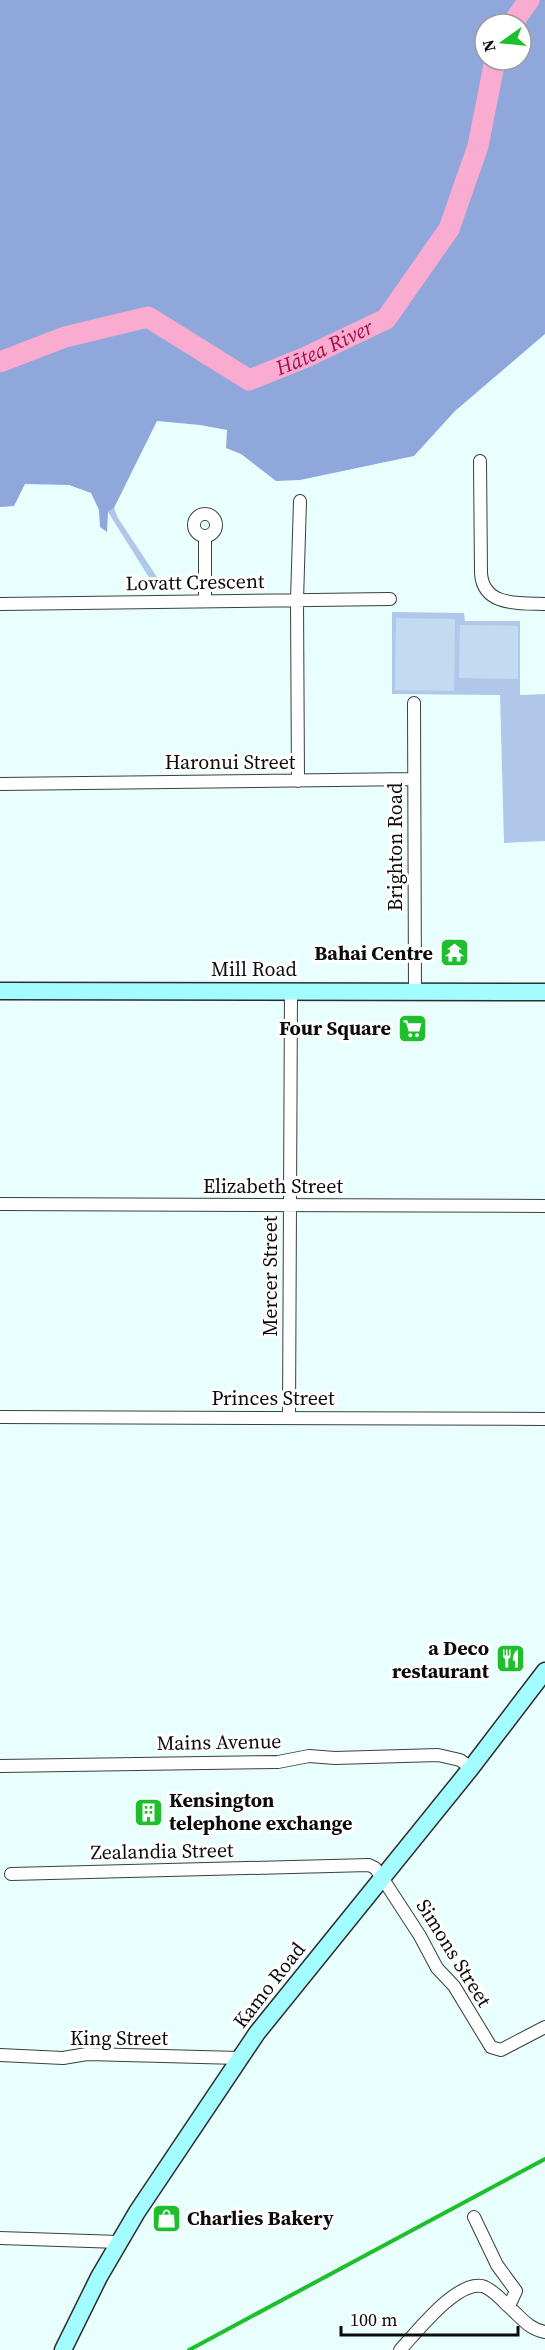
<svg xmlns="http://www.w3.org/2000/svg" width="545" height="2350" font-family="'Source Serif 4',serif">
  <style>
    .green { fill: #b1c7ea }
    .forest { fill: #90a7dc; fill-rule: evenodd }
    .pitch { fill: #c3dbf1 }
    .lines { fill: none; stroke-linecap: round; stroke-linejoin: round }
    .river { stroke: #f9abd0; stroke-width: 21 }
    .street-casing { stroke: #3e3e3e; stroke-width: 14 }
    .secondary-casing { stroke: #2d2d2d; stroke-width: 19 }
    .street { stroke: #fff; stroke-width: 12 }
    .secondary { stroke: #a3fcff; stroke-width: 16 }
    .rail { stroke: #1ebf2d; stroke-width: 4 }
    .labels { text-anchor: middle; stroke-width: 6; stroke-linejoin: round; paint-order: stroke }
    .street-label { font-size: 20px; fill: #0b0b0b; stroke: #fff }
    .poi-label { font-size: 20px; font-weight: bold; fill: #0b0b0b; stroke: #fff; text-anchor: end }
    .water-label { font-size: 21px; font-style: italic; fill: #a0104d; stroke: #fff }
  </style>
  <rect width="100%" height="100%" fill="#e8fffe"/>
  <!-- green -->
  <path class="green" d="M114 508 118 518 157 577 158 588H151L150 579 108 512Z
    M392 612 464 613 465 621H520V695L545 694V841L504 843 500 695 392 694Z"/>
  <!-- forest -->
  <path class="forest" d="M0 0H545V334L455 411 414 456 300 480 276 481 241 454 226 448 227 430 200 425 157 421 114 508 108 512 107 532 100 527 99 510 91 493 69 485 25 484 14 506 0 507ZM485 24H521V60H485Z"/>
  <!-- pitch -->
  <path class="pitch" d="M396 618 455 619 454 691 395 690Z
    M460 625 518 626V679L459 678Z"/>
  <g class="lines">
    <!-- river -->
    <g class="river">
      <path d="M512 24 529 0"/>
      <path id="s1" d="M0 362 65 337 148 317 249 380 304 358 386 319 449 229 478 146 495 60"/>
    </g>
    <defs>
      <path id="street" d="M480 461 481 573C483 607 520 603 545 604
        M194 525a11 11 0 1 1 22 0a11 11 0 1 1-22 0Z
        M205 601V536
        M0 604 390 599
        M414 703 415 991
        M298 781 297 600 300 501
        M0 784 414 779
        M0 1204 545 1206
        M0 1417 545 1419
        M289 1418 291 990
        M0 1766 278 1762 309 1756 335 1758 438 1755 460 1760 471 1768
        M11 1874 369 1865 375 1868 381 1876 420 1936 437 1968 454 1986 491 2047 501 2050 545 2027
        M0 2055 63 2058 87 2054 239 2058
        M474 2217 497 2265 516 2291 509 2306
        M0 2238 119 2242
        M400 2350C417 2332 456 2281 482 2286 491 2288 502 2300 508 2306 521 2317 528 2329 545 2332"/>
      <path id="secondary" d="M0 991 545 992
        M63 2350 99 2277 137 2212 257 2033 471 1768 545 1671"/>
    </defs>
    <!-- street casing -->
    <use href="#street" class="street-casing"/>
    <!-- secondary casing -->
    <use href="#secondary" class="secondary-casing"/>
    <!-- street -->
    <use href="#street" class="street"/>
    <!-- secondary -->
    <use href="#secondary" class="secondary"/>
    <!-- rail -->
    <path class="rail" d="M189 2350 545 2159"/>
  </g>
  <!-- icons -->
  <defs>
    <symbol id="temple-square" viewBox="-11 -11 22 22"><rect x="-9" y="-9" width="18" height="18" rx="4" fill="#1ebf2d" stroke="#fff"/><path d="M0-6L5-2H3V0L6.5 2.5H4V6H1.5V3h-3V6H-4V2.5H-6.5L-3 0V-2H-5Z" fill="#fff"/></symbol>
    <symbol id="supermarket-square" viewBox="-11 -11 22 22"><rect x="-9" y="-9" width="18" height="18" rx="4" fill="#1ebf2d" stroke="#fff"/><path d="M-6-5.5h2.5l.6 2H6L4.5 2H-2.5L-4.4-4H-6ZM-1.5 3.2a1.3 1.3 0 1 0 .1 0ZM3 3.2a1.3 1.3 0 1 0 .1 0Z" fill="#fff"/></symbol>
    <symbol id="restaurant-square" viewBox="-11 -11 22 22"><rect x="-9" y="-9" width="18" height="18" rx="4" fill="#1ebf2d" stroke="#fff"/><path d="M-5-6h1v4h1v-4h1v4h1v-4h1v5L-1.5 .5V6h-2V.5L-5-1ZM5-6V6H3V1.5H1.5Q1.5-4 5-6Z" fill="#fff"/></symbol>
    <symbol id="building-square" viewBox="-11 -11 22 22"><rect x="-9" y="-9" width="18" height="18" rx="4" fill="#1ebf2d" stroke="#fff"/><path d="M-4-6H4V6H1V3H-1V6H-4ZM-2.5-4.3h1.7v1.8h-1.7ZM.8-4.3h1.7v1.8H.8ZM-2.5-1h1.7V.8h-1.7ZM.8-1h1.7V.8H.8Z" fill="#fff"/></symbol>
    <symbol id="shop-square" viewBox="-11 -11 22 22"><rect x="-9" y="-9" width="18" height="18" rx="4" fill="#1ebf2d" stroke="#fff"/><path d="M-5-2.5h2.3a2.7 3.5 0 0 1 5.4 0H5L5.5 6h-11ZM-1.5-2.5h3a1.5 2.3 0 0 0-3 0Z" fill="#fff"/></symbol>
  </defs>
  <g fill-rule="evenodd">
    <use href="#temple-square" x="438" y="936" width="33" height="33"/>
    <use href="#supermarket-square" x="396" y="1012" width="33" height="33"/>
    <use href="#restaurant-square" x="494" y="1642" width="33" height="33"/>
    <use href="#building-square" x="132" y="1796" width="33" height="33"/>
    <use href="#shop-square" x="150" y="2202" width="33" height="33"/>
  </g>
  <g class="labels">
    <!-- street labels -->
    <g class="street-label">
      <text transform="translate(195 582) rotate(-1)" y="7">Lovatt Crescent</text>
      <text x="230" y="769">Haronui Street</text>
      <text transform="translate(395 847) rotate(-90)" y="7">Brighton Road</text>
      <text x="254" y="976">Mill Road</text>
      <text x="273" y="1193">Elizabeth Street</text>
      <text transform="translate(270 1276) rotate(-90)" y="7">Mercer Street</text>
      <text x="273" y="1405">Princes Street</text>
      <text transform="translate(219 1742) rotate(-1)" y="7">Mains Avenue</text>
      <text transform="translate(162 1851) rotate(-1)" y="7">Zealandia Street</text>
      <text transform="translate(454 1953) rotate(58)" y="7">Simons Street</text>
      <text transform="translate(269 1985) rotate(-52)" y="7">Kamo Road</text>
      <text x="119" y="2045">King Street</text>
    </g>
    <!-- poi labels -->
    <g class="poi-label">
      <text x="433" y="960">Bahai Centre</text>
      <text x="391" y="1035">Four Square</text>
      <text x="489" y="1655">a Deco<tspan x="489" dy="23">restaurant</tspan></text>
      <text x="169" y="1807" text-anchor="start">Kensington<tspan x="169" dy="23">telephone exchange</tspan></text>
      <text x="187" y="2225" text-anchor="start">Charlies Bakery</text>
    </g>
    <!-- water labels -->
    <g class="water-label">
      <text dy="7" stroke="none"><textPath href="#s1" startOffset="356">Hātea River</textPath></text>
    </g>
  </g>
  <!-- north arrow -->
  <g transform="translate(503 42) rotate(255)"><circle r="28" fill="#ffffff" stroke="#9d9d9d" stroke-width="1.5"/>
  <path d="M0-4.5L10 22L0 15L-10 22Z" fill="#1ebf2d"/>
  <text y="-9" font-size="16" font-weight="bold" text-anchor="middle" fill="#0b0b0b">N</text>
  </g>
  <!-- scale -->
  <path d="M341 2326v9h177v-9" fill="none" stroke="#0b0b0b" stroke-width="3"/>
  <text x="350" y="2326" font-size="18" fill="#0b0b0b" stroke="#ffffff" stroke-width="4.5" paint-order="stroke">100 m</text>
</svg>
